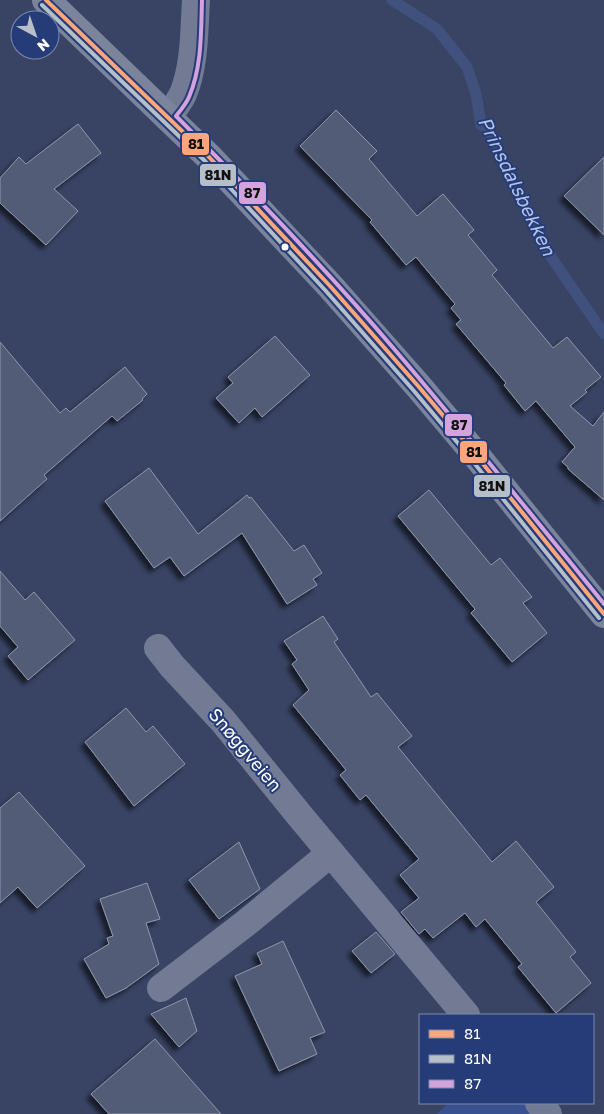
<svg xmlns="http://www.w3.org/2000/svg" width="604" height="1114" font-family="'Golos Text',sans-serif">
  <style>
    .green { fill: #3a518f }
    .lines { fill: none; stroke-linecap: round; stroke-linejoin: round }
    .stream { stroke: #41517d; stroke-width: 11 }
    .building { fill: #525b76; stroke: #9097ab; filter: url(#shadow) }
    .minor { stroke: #737b94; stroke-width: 28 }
    .major { stroke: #7b849b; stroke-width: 28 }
    .bus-1-casing { stroke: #263c78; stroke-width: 8 }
    .bus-2-casing { stroke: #263c78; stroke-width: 8 }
    .bus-3-casing { stroke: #263c78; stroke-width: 8 }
    .bus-1 { stroke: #fea67b; stroke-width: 4 }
    .bus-2 { stroke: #b4bfca; stroke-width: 4 }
    .bus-3 { stroke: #d4a2dc; stroke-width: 4 }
    .bus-dot { fill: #fff; stroke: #263c78; stroke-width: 2 }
    .labels { text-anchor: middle; stroke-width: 4; stroke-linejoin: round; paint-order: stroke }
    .street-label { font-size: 18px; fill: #fff; stroke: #263c78 }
    .water-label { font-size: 19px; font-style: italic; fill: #b3c3eb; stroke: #263c78 }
    .line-badge { stroke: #263c78; stroke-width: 2 }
    .pale-badge-label { font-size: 14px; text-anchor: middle; font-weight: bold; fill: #111 }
  </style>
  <defs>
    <filter id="shadow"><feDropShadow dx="-4.5" dy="4.5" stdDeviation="2.5" flood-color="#0009"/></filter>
  </defs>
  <rect width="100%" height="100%" fill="#394465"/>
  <!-- green -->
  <path class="green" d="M448 1103H530L539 1114H437Z"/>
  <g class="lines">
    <!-- stream -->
    <path class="stream" d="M392 0 437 29 467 67 476 94 481 125 488 127 511 179 551 257 604 334"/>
  </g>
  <!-- building -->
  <path class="building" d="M336 110 377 151 369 159 417 216 443 194 474 230 468 235 497 270 492 275 553 348 567 337 601 377 585 390 587 392 570 406 593 426 604 412V500L568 469V467L562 462 575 447 536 401 525 411 504 385 506 383 456 324 461 320 451 308 455 304 416 257 406 265 370 222 372 220 300 146Z
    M78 124 101 153 54 189 78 211 46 245 0 203V178L19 157 26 164Z
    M604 157V235L564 196Z
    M275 336 310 375 262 417 255 408 239 423 216 398 233 383 228 377Z
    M0 342 60 413 66 408 70 412 125 367 147 394 142 399 143 400 117 421 112 416 44 475 47 479 0 521Z
    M149 468 198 534 247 495 249 498 251 497 294 551 304 545 322 573 313 579 317 585 287 604 242 533 184 576 170 557 154 568 105 501Z
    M429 490 491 565 500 558 532 597 523 603 547 633 512 662 471 613 475 609 398 516Z
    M0 571 25 600 34 592 75 640 28 680 8 656 18 647 0 626Z
    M323 616 338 639 334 642 371 697 377 693 412 736 398 747 492 862 516 841 554 887 536 902 576 952 570 957 591 983 556 1013 518 967 522 964 485 919 476 927 465 913 433 938 425 929 419 934 401 912 419 898 400 875 419 859 366 795 360 800 340 775 346 770 293 705 309 690 292 664 297 660 284 641Z
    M126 708 146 732 153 726 185 764 134 806 85 742Z
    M19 792 85 866 37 908 18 887 0 903V808Z
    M239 842 260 889 219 919 189 880Z
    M147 883 160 919 146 923 159 964 126 988 106 998 84 959 109 944 107 938 113 936 100 899Z
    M376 932 395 954 371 973 352 951Z
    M283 941 325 1032 310 1038 317 1054 279 1071 235 976 262 964 257 953Z
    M186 998 197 1031 179 1047 151 1014Z
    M155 1039 221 1114H109L91 1094Z"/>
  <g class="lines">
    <!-- minor -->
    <path class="minor" d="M168 117C173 110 179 102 183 94 195 65 194 31 196 0
      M158 648 172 666 223 721 300 816 466 1015
      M161 988 246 923 331 853
      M539 1103 548 1114"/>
    <!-- major -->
    <path class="major" d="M46 0 209 157 330 286 419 387 467 444 604 614"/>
    <defs>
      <path id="bus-1" d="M46 0 209 157 330 286 419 387 467 444 604 614"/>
      <path id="bus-2" d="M42 5 205 161 325 290 414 391 462 448 599 618"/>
      <path id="bus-3" d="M202 0C201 32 202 67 189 97 186 104 181 110 176 116 252 192 326 269 395 350 467 434 535 519 604 604"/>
    </defs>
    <!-- bus-1 casing -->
    <use href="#bus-1" class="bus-1-casing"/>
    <!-- bus-2 casing -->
    <use href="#bus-2" class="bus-2-casing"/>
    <!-- bus-3 casing -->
    <use href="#bus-3" class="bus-3-casing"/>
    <!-- bus-1 -->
    <use href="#bus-1" class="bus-1"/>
    <!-- bus-2 -->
    <use href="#bus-2" class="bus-2"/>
    <!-- bus-3 -->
    <use href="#bus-3" class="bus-3"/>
  </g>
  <!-- markers -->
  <circle class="bus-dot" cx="285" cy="247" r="4.5"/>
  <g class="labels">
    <!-- street labels -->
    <g class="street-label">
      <text transform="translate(245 750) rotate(50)" y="6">Snøggveien</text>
    </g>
    <!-- water labels -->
    <g class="water-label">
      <text transform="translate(517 186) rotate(64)" y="7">Prinsdalsbekken</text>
    </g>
  </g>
  <g class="line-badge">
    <rect x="181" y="132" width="29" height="24" rx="5" fill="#fea67b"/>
    <rect x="199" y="163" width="38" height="24" rx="5" fill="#b4bfca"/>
    <rect x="238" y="181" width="29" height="24" rx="5" fill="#d4a2dc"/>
    <rect x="444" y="413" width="29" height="24" rx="5" fill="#d4a2dc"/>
    <rect x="459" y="440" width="29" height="24" rx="5" fill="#fea67b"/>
    <rect x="473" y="474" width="38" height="24" rx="5" fill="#b4bfca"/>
  </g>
  <g class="pale-badge-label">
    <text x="196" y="149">81</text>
    <text x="218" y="180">81N</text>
    <text x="252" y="198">87</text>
    <text x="459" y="430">87</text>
    <text x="474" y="457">81</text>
    <text x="492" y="491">81N</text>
  </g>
  <!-- legend -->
  <rect x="419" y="1014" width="175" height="90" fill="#263c78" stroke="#7d8aae"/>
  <rect x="429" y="1030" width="25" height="8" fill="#fea67b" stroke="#7d8aae"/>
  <text x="464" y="1039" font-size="15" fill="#ffffff">81</text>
  <rect x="429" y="1055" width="25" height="8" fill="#b4bfca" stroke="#7d8aae"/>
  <text x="464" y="1064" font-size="15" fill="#ffffff">81N</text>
  <rect x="429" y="1080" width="25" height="8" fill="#d4a2dc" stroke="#7d8aae"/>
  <text x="464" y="1089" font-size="15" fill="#ffffff">87</text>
  <!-- north arrow -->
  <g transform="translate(35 35) rotate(140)"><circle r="24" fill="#263c78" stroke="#7d8aae"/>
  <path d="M0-4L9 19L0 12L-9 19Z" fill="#babec9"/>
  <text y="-8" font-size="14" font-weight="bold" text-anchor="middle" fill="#ffffff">N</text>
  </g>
</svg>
